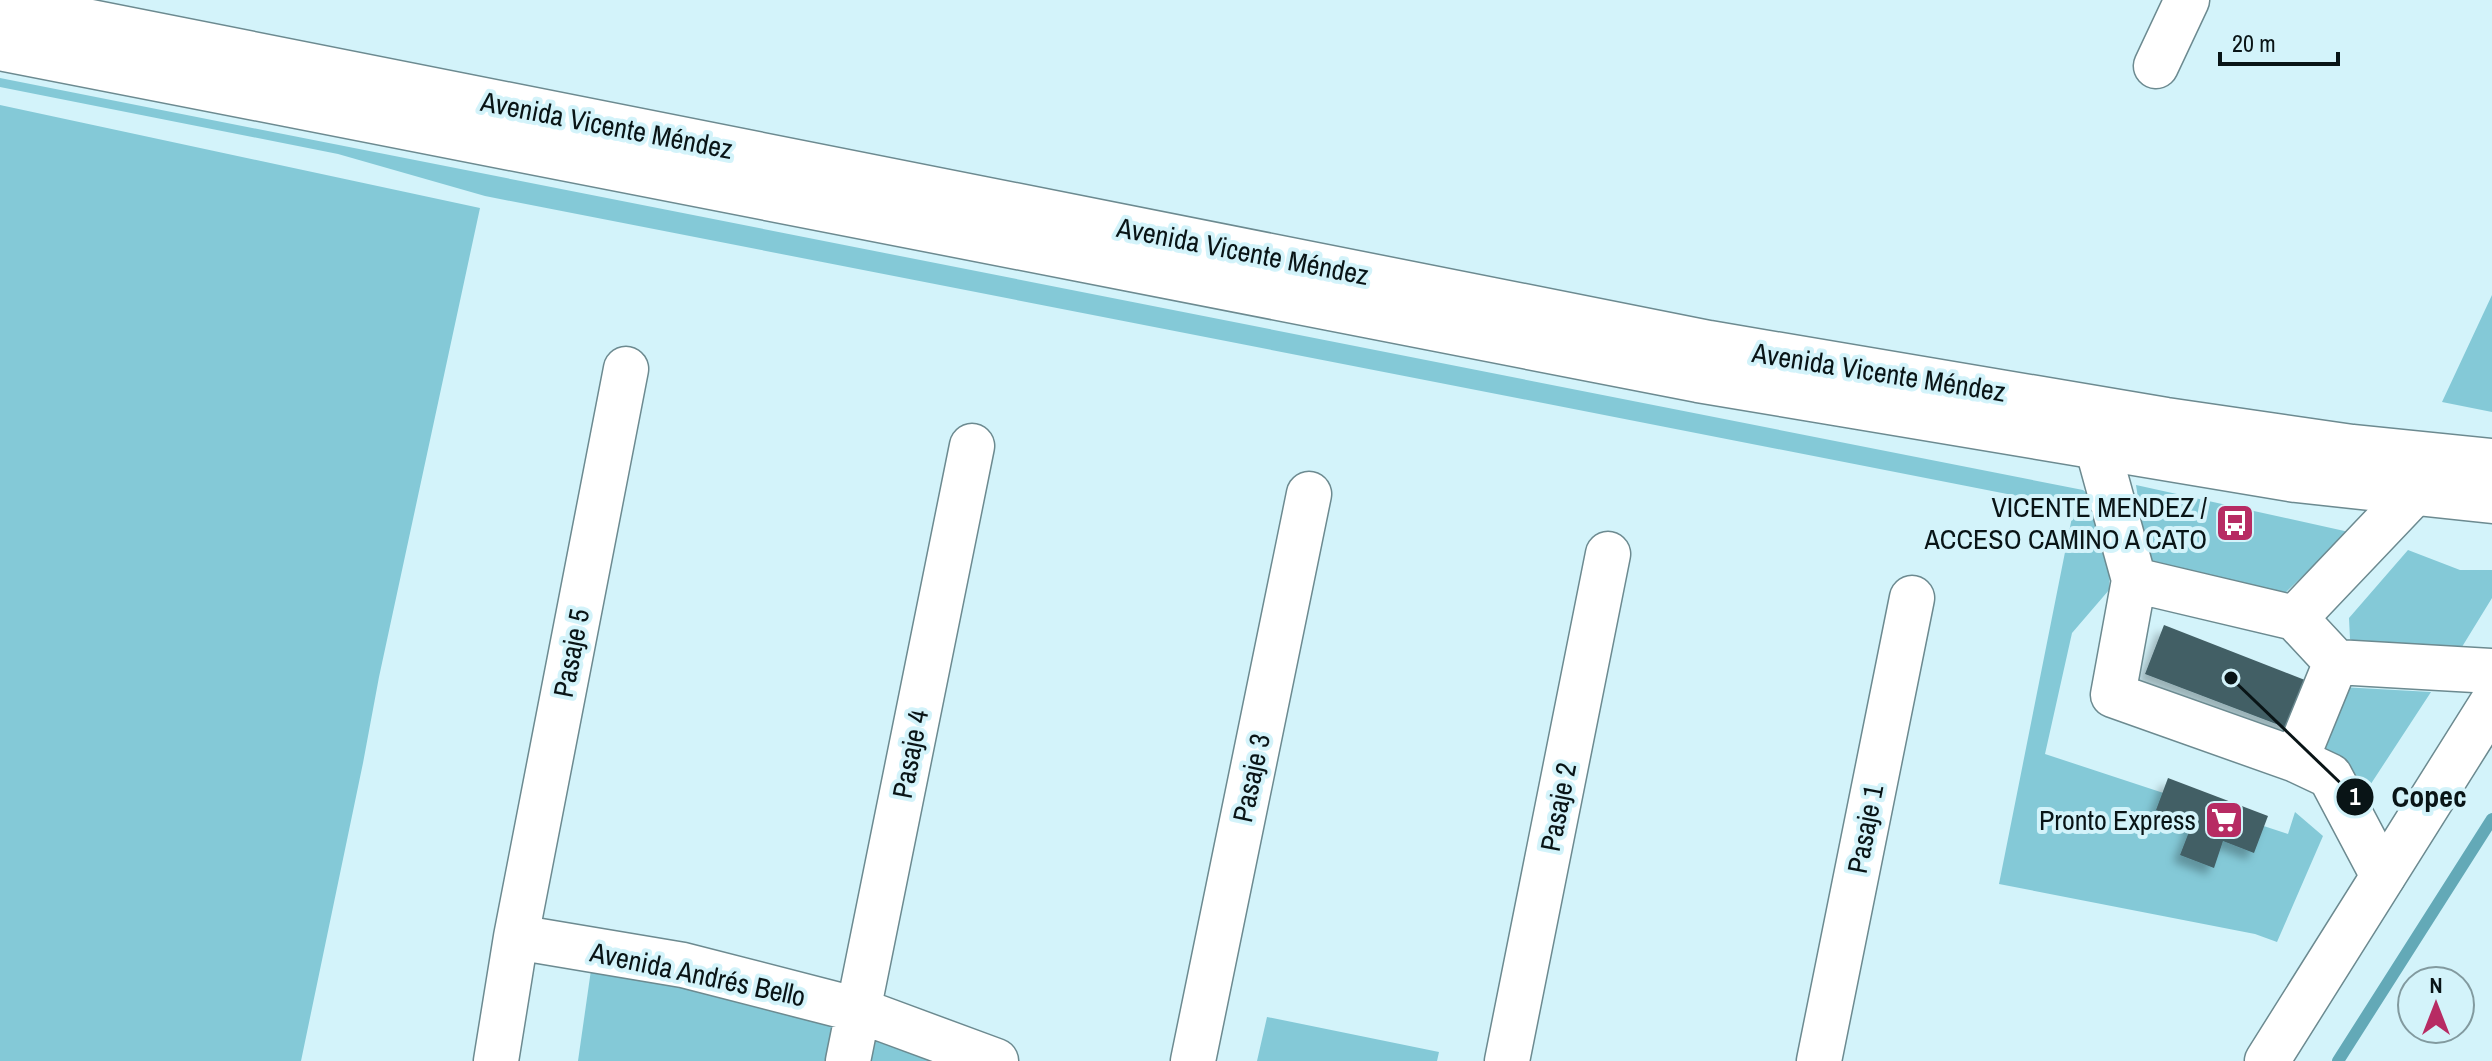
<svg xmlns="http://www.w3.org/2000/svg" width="2492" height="1061" font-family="'Archivo Narrow',sans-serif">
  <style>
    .green { fill: #84c9d7 }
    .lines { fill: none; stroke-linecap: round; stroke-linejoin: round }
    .stream { stroke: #63a9b7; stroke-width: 12 }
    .building { fill: #435f65; filter: url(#shadow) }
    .minor-casing { stroke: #6c8a90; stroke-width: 47 }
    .major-casing { stroke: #6c8a90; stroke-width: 47 }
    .minor { stroke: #fff; stroke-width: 44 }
    .major { stroke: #fff; stroke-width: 44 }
    .labels { text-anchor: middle; stroke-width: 8; stroke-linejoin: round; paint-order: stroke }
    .street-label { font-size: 28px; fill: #091416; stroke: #d3f3fa }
    .poi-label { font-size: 28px; fill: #091416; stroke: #d3f3fa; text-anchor: end }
    .leader { fill: none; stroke: #091416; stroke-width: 3 }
    .callout-dot { fill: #091416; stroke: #d3f3fa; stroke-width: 3 }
    .mark-label { font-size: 24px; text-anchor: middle; font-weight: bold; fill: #fff }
    .callout-label { font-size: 30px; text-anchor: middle; font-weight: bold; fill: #091416; stroke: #d3f3fa; stroke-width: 8; stroke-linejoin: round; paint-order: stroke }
  </style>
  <defs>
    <filter id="shadow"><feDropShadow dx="-7" dy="7" stdDeviation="4" flood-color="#0004"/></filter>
  </defs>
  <rect width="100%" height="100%" fill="#d3f3fa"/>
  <!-- green -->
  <path class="green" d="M0 78 2083 490 2099 502 2112 534 2109 590 2072 633 2045 754 2288 834 2295 812 2323 836 2277 942 2255 934 1999 884 2074 507 485 196 338 154 0 87Z
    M0 105 480 208 379 677 363 763 301 1061H0Z
    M2492 295V412L2442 402Z
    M2136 485 2349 532 2284 594 2148 564Z
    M2408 550 2460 570H2492V598L2457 655H2383L2350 639 2349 618Z
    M2341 687 2431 692 2361 799 2316 758Z
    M592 963 796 1009 949 1061H578Z
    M1267 1017 1439 1052 1437 1061H1257Z"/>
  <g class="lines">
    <!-- stream -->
    <path class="stream" d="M2338 1061 2492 819"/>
  </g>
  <!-- building -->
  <path class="building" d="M2164 625 2310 682 2292 730 2145 674Z
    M2168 778 2268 816 2254 853 2223 841 2214 868 2180 855 2192 824 2156 810Z"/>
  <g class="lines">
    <defs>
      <path id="minor" d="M2156 66 2187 0
        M2097 446 2134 580
        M2295 618 2413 494
        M2336 662 2296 760 2113 695 2134 580 2295 618 2336 662 2492 671
        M2296 760 2330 776 2383 876
        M516 937 683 965 858 1010 996 1061
        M496 1061 516 937 626 369
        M848 1061 972 446
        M1193 1061 1309 494
        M1507 1061 1608 554
        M1819 1061 1912 598"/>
      <path id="major" d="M0 4 1709 343 2166 420 2352 447 2492 461
        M0 48 1698 380 2296 480 2492 501
        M2267 1061 2492 703"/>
    </defs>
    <!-- minor casing -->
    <use href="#minor" class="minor-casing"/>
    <!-- major casing -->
    <use href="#major" class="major-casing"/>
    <!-- minor -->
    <use href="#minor" class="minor"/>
    <!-- major -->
    <use href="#major" class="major"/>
  </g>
  <!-- icons -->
  <defs>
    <symbol id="bus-square" viewBox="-11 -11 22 22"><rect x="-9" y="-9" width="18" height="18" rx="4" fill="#b72b63" stroke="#d3f3fa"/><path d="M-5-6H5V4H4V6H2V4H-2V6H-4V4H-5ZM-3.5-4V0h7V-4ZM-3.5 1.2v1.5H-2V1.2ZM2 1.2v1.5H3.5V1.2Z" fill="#fff"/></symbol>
    <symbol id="supermarket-square" viewBox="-11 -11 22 22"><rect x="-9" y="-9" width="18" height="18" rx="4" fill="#b72b63" stroke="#d3f3fa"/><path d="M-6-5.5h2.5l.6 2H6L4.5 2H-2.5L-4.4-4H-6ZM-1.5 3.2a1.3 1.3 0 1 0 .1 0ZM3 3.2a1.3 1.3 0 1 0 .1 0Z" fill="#fff"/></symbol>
  </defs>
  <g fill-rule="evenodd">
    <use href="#bus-square" x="2213" y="501" width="44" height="44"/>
    <use href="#supermarket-square" x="2202" y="798" width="44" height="44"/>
  </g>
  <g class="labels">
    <!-- street labels -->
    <g class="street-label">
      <text transform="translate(607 125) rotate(11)" y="10">Avenida Vicente Méndez</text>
      <text transform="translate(1243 251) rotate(11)" y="10">Avenida Vicente Méndez</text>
      <text transform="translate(1879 372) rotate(9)" y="10">Avenida Vicente Méndez</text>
      <text transform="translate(571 653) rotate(-79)" y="10">Pasaje 5</text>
      <text transform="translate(910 754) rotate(-79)" y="10">Pasaje 4</text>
      <text transform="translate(1251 778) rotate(-78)" y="10">Pasaje 3</text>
      <text transform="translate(1558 807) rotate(-79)" y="10">Pasaje 2</text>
      <text transform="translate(1865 829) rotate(-79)" y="10">Pasaje 1</text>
      <text transform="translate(698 974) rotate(12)" y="10">Avenida Andrés Bello</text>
    </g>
    <!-- poi labels -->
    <g class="poi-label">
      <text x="2207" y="517">VICENTE MENDEZ /<tspan x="2207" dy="32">ACCESO CAMINO A CATO</tspan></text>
      <text x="2196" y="830">Pronto Express</text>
    </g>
  </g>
  <!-- callouts -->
  <path class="leader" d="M2231 678L2355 797"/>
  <g class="callout-dot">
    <circle cx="2231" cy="678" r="8"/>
    <circle cx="2355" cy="797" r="20"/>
  </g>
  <g class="mark-label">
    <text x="2355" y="805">1</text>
  </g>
  <g class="callout-label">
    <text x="2429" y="807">Copec</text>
  </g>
  <!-- north arrow -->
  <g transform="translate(2436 1005)"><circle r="38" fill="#d3f3fa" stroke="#829a9f" stroke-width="2"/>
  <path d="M0-6L14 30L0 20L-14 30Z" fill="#b72b63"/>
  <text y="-12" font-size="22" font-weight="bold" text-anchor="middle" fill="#091416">N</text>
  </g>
  <!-- scale -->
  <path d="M2220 52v12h118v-12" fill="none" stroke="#091416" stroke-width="4"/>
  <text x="2232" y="52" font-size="24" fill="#091416" stroke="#d3f3fa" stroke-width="6" paint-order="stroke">20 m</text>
</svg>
